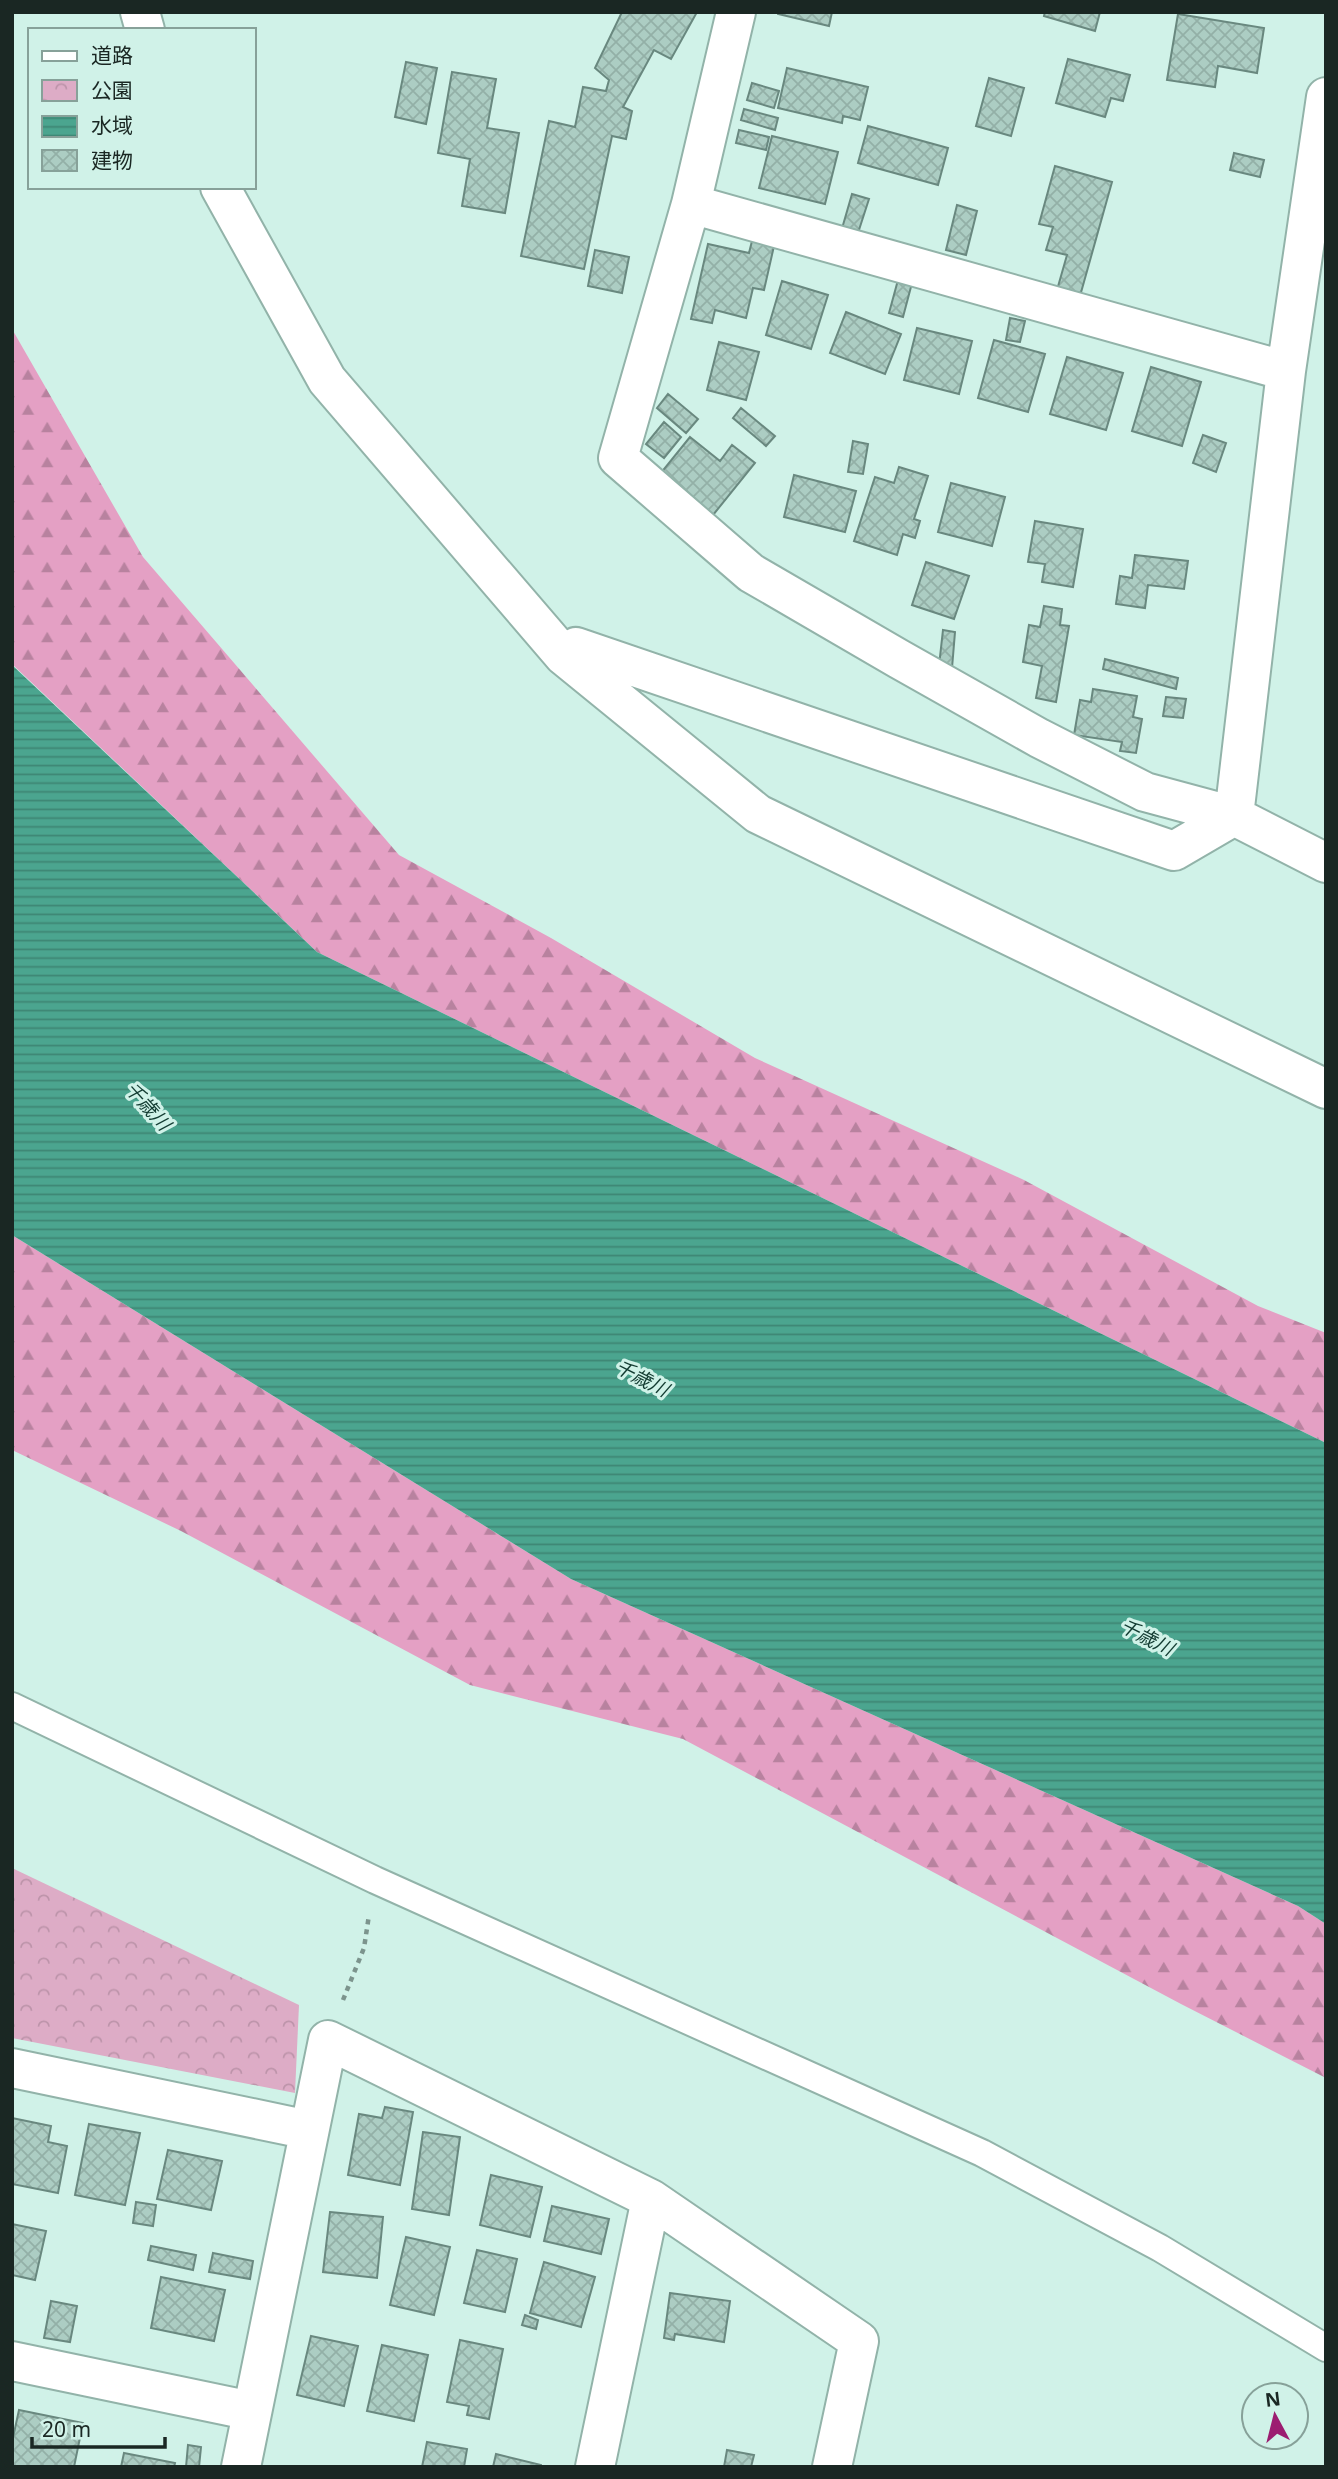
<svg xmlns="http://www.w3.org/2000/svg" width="1338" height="2479" font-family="'Noto Sans','Noto Sans JP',sans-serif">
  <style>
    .forest { fill: url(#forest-firs) }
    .park { fill: url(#park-crowns) }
    .water { fill: url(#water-rules) }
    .building { fill: url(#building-cross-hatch); stroke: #69887f; stroke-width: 2 }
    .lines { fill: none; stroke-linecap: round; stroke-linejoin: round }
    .lane-casing { stroke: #92b3a9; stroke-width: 30 }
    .street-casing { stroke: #92b3a9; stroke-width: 42 }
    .path { stroke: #7c948d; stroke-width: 4.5; stroke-dasharray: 5 5; stroke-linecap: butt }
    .lane { stroke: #fff; stroke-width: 26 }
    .street { stroke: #fff; stroke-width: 38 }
    .labels { text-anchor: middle; stroke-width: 6; stroke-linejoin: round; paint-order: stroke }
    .water-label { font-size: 19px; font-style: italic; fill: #123b31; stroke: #d0f2e8 }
  </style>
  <defs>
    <pattern id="forest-firs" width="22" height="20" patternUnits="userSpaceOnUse" patternTransform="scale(1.75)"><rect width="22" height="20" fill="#e4a0c4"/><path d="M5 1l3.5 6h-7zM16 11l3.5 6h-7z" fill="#b8829f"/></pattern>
    <pattern id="park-crowns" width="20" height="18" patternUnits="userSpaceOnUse" patternTransform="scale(1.75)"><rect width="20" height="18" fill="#ddacc6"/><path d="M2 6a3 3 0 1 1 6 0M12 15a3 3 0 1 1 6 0" fill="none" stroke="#bd94aa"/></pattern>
    <pattern id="water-rules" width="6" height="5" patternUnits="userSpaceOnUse" patternTransform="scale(1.75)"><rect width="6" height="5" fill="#4ba58f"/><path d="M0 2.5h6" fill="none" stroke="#3e8674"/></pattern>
    <pattern id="building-cross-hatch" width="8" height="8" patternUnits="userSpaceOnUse" patternTransform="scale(1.75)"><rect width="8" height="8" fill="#accdc3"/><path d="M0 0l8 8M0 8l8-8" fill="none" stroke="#93b0a7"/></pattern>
  </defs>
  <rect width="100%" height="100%" fill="#d0f2e8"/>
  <!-- forest -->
  <path class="forest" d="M12 329 143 557 399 855 551 938 755 1058 1024 1180 1258 1306 1326 1333V1443L317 952 12 664Z
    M12 1235 571 1579 1298 1906 1326 1924V2078L1181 2004 683 1739 470 1685 181 1531 12 1450Z"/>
  <!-- park -->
  <path class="park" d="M12 1868 299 2005 295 2093 12 2038Z"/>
  <!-- water -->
  <path class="water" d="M12 665 317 952 1326 1443V1924L1298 1906 571 1579 12 1235Z"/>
  <!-- building -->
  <path class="building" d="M622 12H697L671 59 654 50 623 107 632 111 626 139 612 136 584 269 521 256 549 121 575 127 583 87 606 91 609 80 595 68Z
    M778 12H832L829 26 778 14Z
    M1045 12H1100L1095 31 1044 16Z
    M1178 14 1264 28 1257 73 1218 66 1215 87 1167 80Z
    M1068 59 1130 75 1123 101 1111 98 1105 117 1056 103Z
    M406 62 437 68 426 124 395 117Z
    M787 68 868 87 860 120 843 116 842 123 778 108Z
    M452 72 496 79 487 128 519 133 505 213 462 206 470 159 438 153Z
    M989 78 1024 88 1011 136 976 126Z
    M752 83 779 91 774 108 747 100Z
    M744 109 778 118 775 130 741 120Z
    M868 126 948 148 938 185 858 163Z
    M739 130 769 137 766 150 736 143Z
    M772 136 838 152 825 204 759 188Z
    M1234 153 1264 160 1260 177 1230 170Z
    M1055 166 1112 182 1080 296 1057 290 1067 255 1046 250 1053 227 1039 224Z
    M852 194 869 199 857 236 841 232Z
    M957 205 977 211 966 255 946 250Z
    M752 241 774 246 764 290 753 288 746 318 715 310 712 323 691 319 708 244 749 253Z
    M595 250 629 257 622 293 588 286Z
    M898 280 912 283 903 317 889 313Z
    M782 281 828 295 811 349 766 335Z
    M846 312 901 334 885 374 830 353Z
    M1010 318 1025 321 1020 342 1006 340Z
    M917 328 972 341 959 394 904 380Z
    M994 340 1045 354 1028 412 978 398Z
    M719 342 759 352 746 400 707 390Z
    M1067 357 1123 373 1106 430 1050 414Z
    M1151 367 1201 382 1182 446 1132 431Z
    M668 394 698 419 686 433 657 408Z
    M741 408 775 436 766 446 733 418Z
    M664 422 681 437 664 458 646 444Z
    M1203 435 1226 443 1216 472 1193 463Z
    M690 437 720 461 732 445 755 463 713 515 660 474Z
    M853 441 868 444 863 474 848 472Z
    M899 467 928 476 914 519 920 521 915 538 903 534 897 555 854 541 875 477 894 483Z
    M794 475 856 491 845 532 784 517Z
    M951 483 1005 497 992 546 938 532Z
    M1035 521 1083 529 1073 587 1042 582 1045 564 1028 562Z
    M1135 555 1188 561 1184 589 1148 585 1145 608 1116 604 1120 576 1132 578Z
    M926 562 969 576 954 619 912 605Z
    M1044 606 1062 609 1060 625 1069 626 1056 702 1036 698 1042 666 1023 662 1029 625 1040 627Z
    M943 630 955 632 952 668 939 666Z
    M1105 659 1178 678 1176 689 1103 669Z
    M1093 689 1137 696 1133 717 1142 719 1136 753 1120 751 1122 742 1074 735 1080 700 1091 702Z
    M1166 697 1186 699 1183 718 1163 716Z
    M385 2107 413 2112 400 2185 348 2175 359 2114 382 2118Z
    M12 2118 51 2126 48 2142 67 2146 58 2193 12 2184Z
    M89 2124 140 2133 125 2205 75 2195Z
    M423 2132 460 2137 449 2215 412 2209Z
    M168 2150 222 2161 211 2210 157 2199Z
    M491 2175 542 2187 530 2237 480 2225Z
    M136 2202 156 2205 153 2226 133 2223Z
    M552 2206 609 2219 601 2254 544 2241Z
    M330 2212 383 2217 377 2278 323 2272Z
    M12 2224 46 2231 35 2280 12 2275Z
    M406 2237 450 2247 434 2315 390 2305Z
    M151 2246 196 2255 193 2270 148 2260Z
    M477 2250 517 2259 505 2312 464 2303Z
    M213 2253 253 2261 250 2279 209 2272Z
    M544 2262 595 2277 581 2327 530 2313Z
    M161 2277 225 2290 214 2341 151 2328Z
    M670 2293 730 2301 724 2342 675 2334 674 2340 664 2338Z
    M51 2301 77 2306 70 2342 44 2338Z
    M525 2315 538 2320 536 2329 522 2325Z
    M311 2336 358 2346 344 2406 297 2395Z
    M460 2340 503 2349 489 2419 467 2415 469 2406 447 2402Z
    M382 2345 428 2355 414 2421 367 2411Z
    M19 2410 83 2423 74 2467 12 2466V2442Z
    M427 2442 467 2449 464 2467H422Z
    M188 2445 201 2447 199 2467H186Z
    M727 2450 754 2455 751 2467H724Z
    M124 2453 175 2463 174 2467H121Z
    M496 2454 541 2465V2467H493Z"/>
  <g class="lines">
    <defs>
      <path id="lane" d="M12 1706 375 1880 982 2153 1160 2248 1326 2348"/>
      <path id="street" d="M140 12 145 30
        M736 12 691 204 618 458 751 573 899 659 1039 738 1145 792 1234 816 1326 863
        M220 187 327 380 564 656 758 814 1326 1089
        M691 204 1286 371
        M564 656 576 647 1174 851 1234 816 1286 371 1326 97
        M12 2068 309 2130
        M12 2361 252 2411
        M241 2467 328 2040 651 2199 859 2341 832 2467
        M595 2467 651 2199"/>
    </defs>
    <!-- lane casing -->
    <use href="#lane" class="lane-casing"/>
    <!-- street casing -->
    <use href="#street" class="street-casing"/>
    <!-- path -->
    <path class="path" d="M343 2000 364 1948 369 1915"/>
    <!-- lane -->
    <use href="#lane" class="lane"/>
    <!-- street -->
    <use href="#street" class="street"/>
  </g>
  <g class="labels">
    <!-- water labels -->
    <g class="water-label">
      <text transform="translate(148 1106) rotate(48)" y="7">千歳川</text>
      <text transform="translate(642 1378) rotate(27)" y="7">千歳川</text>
      <text transform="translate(1147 1637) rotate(27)" y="7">千歳川</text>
    </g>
  </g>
  <!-- border -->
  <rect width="1338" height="2479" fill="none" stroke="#1a2723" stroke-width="28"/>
  <!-- legend -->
  <rect x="28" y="28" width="228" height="161" fill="#d0f2e8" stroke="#87a199" stroke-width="2"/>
  <rect x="42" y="51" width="35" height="10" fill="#ffffff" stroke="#87a199" stroke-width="2"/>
  <text x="91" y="63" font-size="21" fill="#1a2723">道路</text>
  <rect x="42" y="80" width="35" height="21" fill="url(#park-crowns)" stroke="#87a199" stroke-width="2"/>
  <text x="91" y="98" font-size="21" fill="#1a2723">公園</text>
  <rect x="42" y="116" width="35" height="21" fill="url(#water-rules)" stroke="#87a199" stroke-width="2"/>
  <text x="91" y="133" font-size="21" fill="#1a2723">水域</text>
  <rect x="42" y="150" width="35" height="21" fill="url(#building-cross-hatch)" stroke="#87a199" stroke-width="2"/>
  <text x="91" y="168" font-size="21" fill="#1a2723">建物</text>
  <!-- north arrow -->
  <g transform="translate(1275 2416) rotate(353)"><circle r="33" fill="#d0f2e8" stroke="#87a199" stroke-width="2"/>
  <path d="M0-5L12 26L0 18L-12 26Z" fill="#9c1d71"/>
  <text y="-10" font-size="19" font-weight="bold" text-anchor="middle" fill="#1a2723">N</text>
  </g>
  <!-- scale -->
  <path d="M32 2437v10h133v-10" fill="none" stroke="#1a2723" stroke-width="3.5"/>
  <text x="42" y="2437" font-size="21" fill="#1a2723" stroke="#d0f2e8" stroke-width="5" paint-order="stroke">20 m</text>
</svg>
